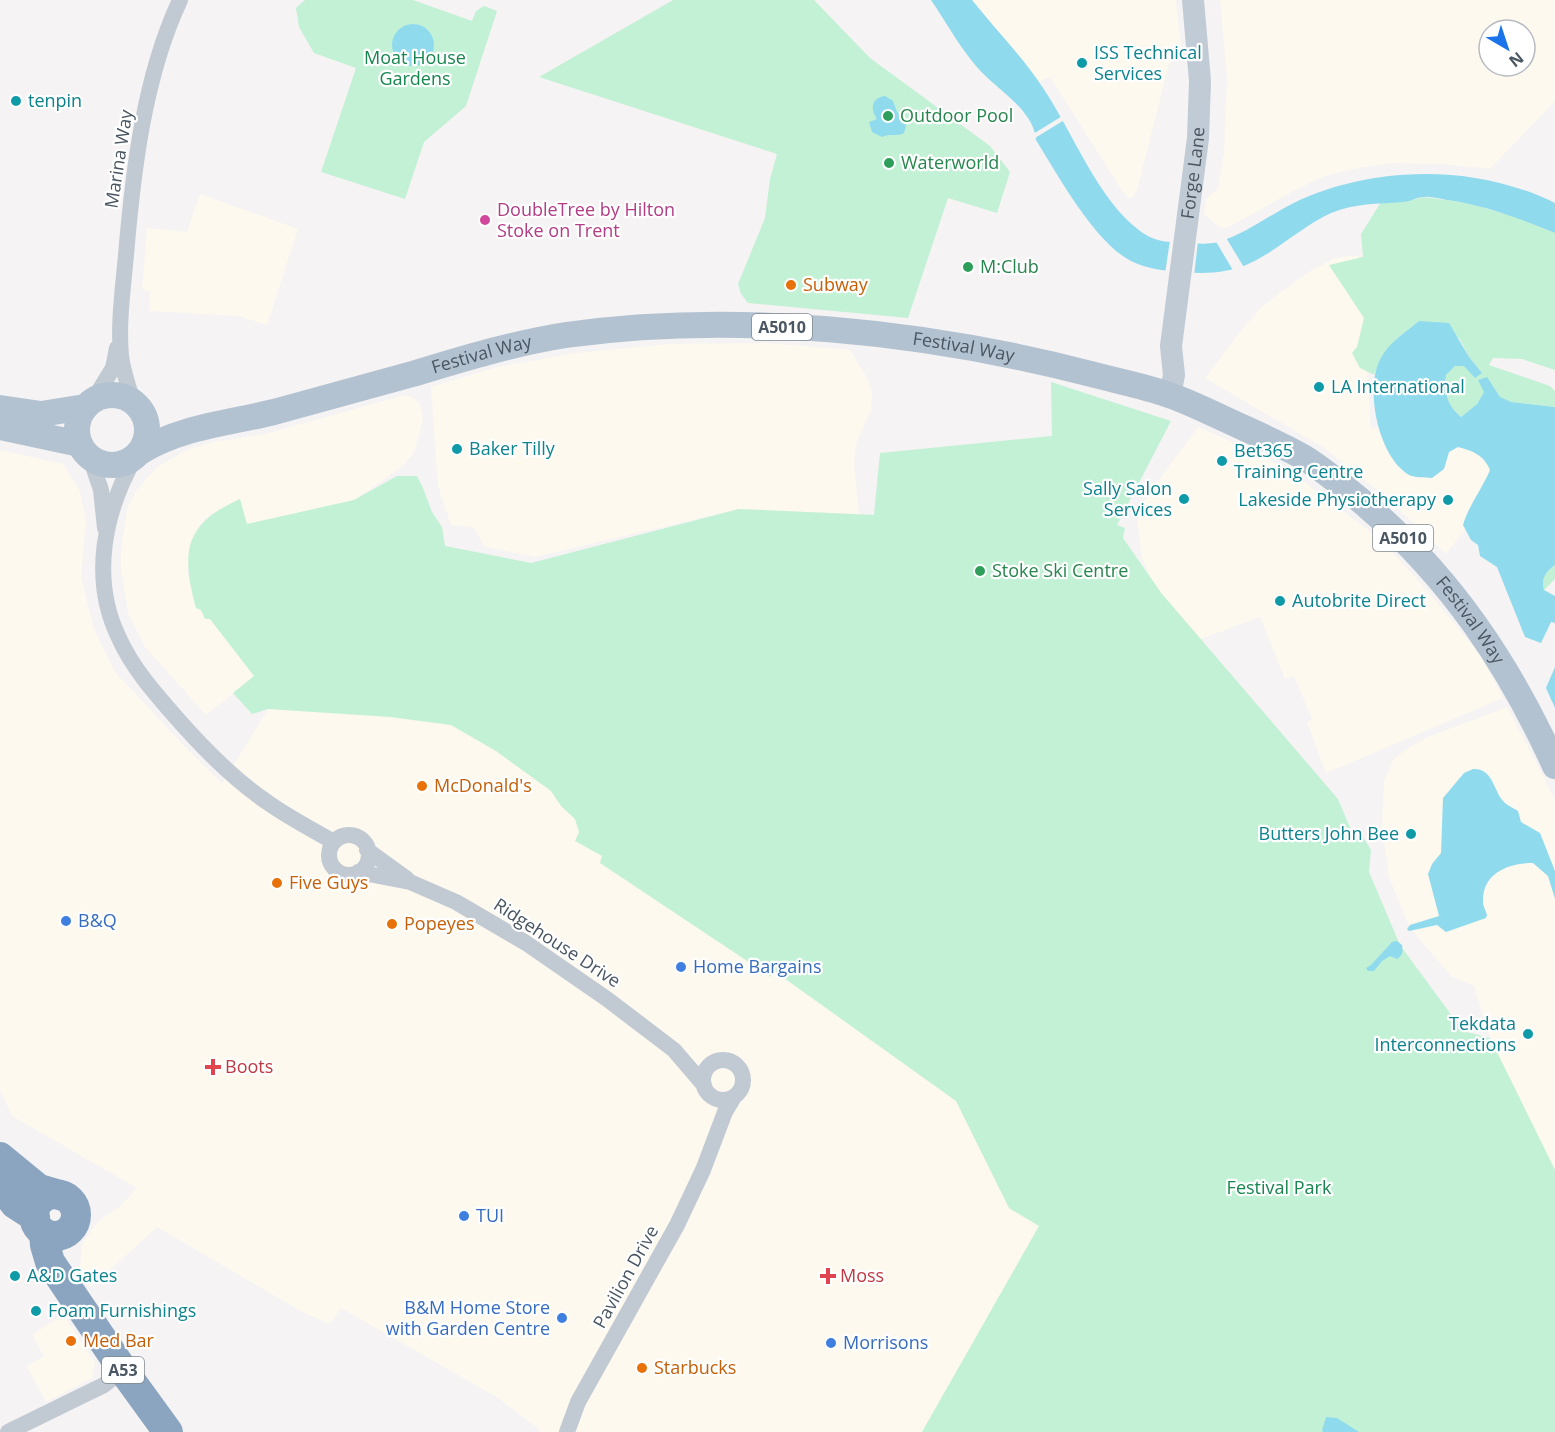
<svg xmlns="http://www.w3.org/2000/svg" width="1555" height="1432" font-family="'Open Sans',sans-serif">
  <style>
    .commercial { fill: #fdf9ef; fill-rule: evenodd }
    .green { fill: #c3f1d5 }
    .water { fill: #90daee }
    .pier { fill: #f5f3f3 }
    .lines { fill: none; stroke-linecap: round; stroke-linejoin: round }
    .street { stroke: #c1cad2; stroke-width: 16 }
    .secondary { stroke: #c1cbd6; stroke-width: 22 }
    .primary { stroke: #b3c2d1; stroke-width: 26 }
    .highway { stroke: #8ba5c1; stroke-width: 30 }
    .culture-dot { fill: #0f9aa8; stroke: #fff; stroke-width: 2 }
    .leisure-dot { fill: #2e9e5b; stroke: #fff; stroke-width: 2 }
    .hotel-dot { fill: #d1479c; stroke: #fff; stroke-width: 2 }
    .food-dot { fill: #e8710a; stroke: #fff; stroke-width: 2 }
    .shop-dot { fill: #3f7fe0; stroke: #fff; stroke-width: 2 }
    .health-dot { fill: #e0444e; stroke: #fff; stroke-width: 2 }
    .labels { text-anchor: middle; stroke-width: 4.5; stroke-linejoin: round; paint-order: stroke }
    .shield { fill: #fff; stroke: #808990; stroke-width: 1.5 }
    .shield-label { font-size: 16px; font-weight: bold; fill: #4a5661 }
    .culture-label { font-size: 18px; fill: #0d838f; stroke: #fff; text-anchor: start }
    .park-label { font-size: 18px; fill: #17864f; stroke: #fff }
    .leisure-label { font-size: 18px; fill: #27864d; stroke: #fff; text-anchor: start }
    .street-label { font-size: 18px; fill: #4a5661; stroke: #fff }
    .hotel-label { font-size: 18px; fill: #b23c85; stroke: #fff; text-anchor: start }
    .food-label { font-size: 18px; fill: #c56008; stroke: #fff; text-anchor: start }
    .shop-label { font-size: 18px; fill: #366cbe; stroke: #fff; text-anchor: start }
    .health-label { font-size: 18px; fill: #be3a42; stroke: #fff; text-anchor: start }
  </style>
  <rect width="100%" height="100%" fill="#f5f3f3"/>
  <!-- commercial -->
  <path class="commercial" d="M972 0H1176L1181 49 1169 64 1137 190 1133 197 1129 198 1123 192 1050 77 1039 82Z
    M1220 0H1555V101L1490 169 1442 164 1391 163 1358 168 1325 176 1295 190 1229 227 1221 228 1204 215 1206 199 1218 188 1224 153 1227 77ZM1489 30H1525V66H1489Z
    M200 194 298 229 267 325 238 316 149 311 150 291 142 289 147 228 187 232Z
    M1358 255 1371 429 1377 427 1396 465 1447 461 1449 452 1458 447 1473 451 1486 460 1490 470 1484 485 1467 513 1463 525 1465 530 1446 554 1384 495 1324 448 1205 378 1239 333 1261 308 1278 294 1312 270 1335 258Z
    M768 343 850 350 869 381 872 393 871 410 856 444 854 462 859 514 739 509 535 557 485 547 473 527 451 525 438 486 431 387 497 367 576 353 668 344Z
    M405 395 414 398 420 405 423 418 418 440 412 456 402 467 354 500 246 524 240 499 205 518 195 532 189 546 188 574 196 608 201 610 205 619H210L255 676 206 715 145 647 128 613 121 569V548L128 507 136 491 157 467 189 449 213 442 265 434Z
    M1198 427 1258 453 1296 476 1380 539 1423 586 1482 657 1503 698 1326 773 1307 722 1312 719 1294 676 1285 679 1260 617 1201 639 1162 594 1150 577 1142 558 1137 520 1146 497Z
    M0 450 63 464 80 491 86 521 81 577 94 629 115 672 185 747 222 784 268 709 368 710 451 725 496 751 562 799 713 927 956 1101 1009 1208 1039 1226 922 1432H538L540 1430 498 1398 341 1308 330 1324 304 1313 157 1227 90 1288 80 1266 83 1242 98 1221 119 1207 137 1188 12 1116 0 1090Z
    M1507 707 1555 799V1170L1490 1038 1474 986 1451 976 1410 928 1389 877 1382 826 1384 781 1394 759 1408 748 1428 737Z
    M63 1314 95 1363 92 1378 46 1402 27 1366 44 1356 32 1335Z"/>
  <!-- green -->
  <path class="green" d="M305 0H413L472 21 476 11 484 6 497 11 466 106 424 142 405 199 321 172 356 68 314 53 299 27 296 8Z
    M673 0H814L870 58 990 146 1010 172 997 213 948 198 908 318 748 303 741 294 738 284 765 218 770 179 777 154 539 77Z
    M1424 197 1468 203 1518 218 1555 233V370L1522 359 1493 358 1489 365 1550 386 1555 391V407L1511 402 1484 392 1477 404 1461 417C1446 404 1444 394 1446 375L1455 366H1464L1482 373 1469 357 1459 338 1419 321 1400 336 1382 356 1374 375 1360 368 1352 353 1357 347 1364 318 1329 265 1363 257 1361 234 1381 202H1404Z
    M1051 382 1171 421 1117 525 1125 528 1123 538 1162 594 1338 799 1353 835 1363 837 1371 850 1369 872 1400 945 1463 1031 1490 1038 1555 1170V1432H922L1039 1226 1009 1208 956 1101 770 968 771 977 600 863 602 856 575 841 579 832 575 819 561 806 551 791 496 751 451 725 390 717 268 709 252 714 233 693 254 676 210 619H205L201 610 196 608C181 552 184 524 240 499L247 524 354 500 397 476H417L423 488 432 512 442 527 445 546 531 563 739 509 874 515 880 453 1052 436Z
    M1555 565V579L1544 590C1541 578 1545 572 1555 565Z"/>
  <!-- water -->
  <path class="water" d="M931 0H972C995 29 1023 57 1043 88 1073 132 1097 199 1140 231 1153 241 1166 242 1182 243 1194 243 1207 245 1219 242 1241 235 1260 222 1279 211 1299 199 1320 191 1342 185 1412 166 1490 171 1555 203V233C1520 219 1485 205 1447 200 1440 199 1431 196 1424 197 1417 197 1410 202 1403 202 1377 204 1356 203 1331 213 1301 227 1276 252 1246 265 1226 273 1205 274 1184 272 1166 271 1147 269 1131 261 1095 243 1057 174 1036 140 1034 109 994 88 976 66 959 46 946 22 931 0Z
    M392 45a21 21 0 1 1 42 0a21 21 0 1 1-42 0Z
    M885 96 893 101 897 112 907 122 904 133C896 137 890 133 882 137L872 132 869 122 877 119C870 109 871 98 885 96Z
    M1419 321 1449 323 1469 357 1482 373 1475 378 1464 366H1455L1446 375C1444 393 1447 405 1461 417L1477 404 1484 392 1478 380 1487 377 1500 397 1511 402 1555 407V565C1545 572 1541 579 1544 590L1555 596V623L1551 622 1541 643 1525 637 1497 567 1480 556 1478 545 1471 540 1463 525C1469 505 1482 489 1490 470 1484 455 1473 451 1458 447L1449 452 1444 469 1432 478C1425 477 1415 478 1409 475 1378 457 1363 386 1382 356 1390 342 1407 331 1419 321Z
    M1555 667V708L1546 688Z
    M1473 769C1494 768 1493 792 1505 803 1508 806 1514 808 1518 811L1521 822 1540 833 1555 871V899L1548 876 1533 863C1509 863 1482 873 1483 902 1483 906 1486 911 1487 915L1486 918 1446 932 1437 925 1409 931 1407 929 1410 925 1439 916 1428 874 1432 864 1441 853 1443 798 1464 773Z
    M1397 941 1402 945C1403 951 1403 955 1397 959L1390 956 1382 961 1374 971H1368L1366 968 1371 965 1392 942Z
    M1326 1417 1337 1418 1359 1432H1323L1322 1430Z"/>
  <!-- pier -->
  <path class="pier" d="M1064 115 1066 119 1035 138 1033 134Z
    M1225 236 1245 269 1234 272 1215 240Z
    M1170 240 1198 241 1194 276 1165 274Z"/>
  <g class="lines">
    <!-- street -->
    <path class="street" d="M94 399 113 368 117 348
      M133 401C128 386 123 371 121 356 118 323 123 288 126 255 133 171 144 77 180 0
      M136 456C104 511 90 579 119 638 132 667 153 691 174 715 201 746 233 779 267 802 288 817 311 829 334 842
      M90 457 101 490 105 528
      M329 855a20 20 0 1 1 40 0a20 20 0 1 1-40 0Z
      M367 850 407 879
      M358 872 410 882 456 902 526 943 607 999 674 1050 704 1085
      M703 1080a20 20 0 1 1 40 0a20 20 0 1 1-40 0Z
      M8 1432 104 1385 123 1370
      M567 1432 578 1402 677 1225 703 1170 725 1112 734 1097"/>
    <!-- secondary -->
    <path class="secondary" id="s1" d="M1170 396 1174 375 1171 346 1198 138 1200 81 1193 0"/>
    <!-- primary -->
    <g class="primary">
      <circle cx="112" cy="430" r="35"/>
      <path d="M0 408 41 414 85 407"/>
      <path d="M0 427 80 444"/>
      <path id="s2" d="M140 452C180 427 229 423 274 412 321 399 369 386 416 373 465 358 515 343 566 335 736 311 925 331 1091 374 1117 381 1144 386 1169 395 1195 404 1219 417 1244 428 1264 437 1284 446 1303 457 1326 471 1347 489 1367 506 1452 579 1509 665 1555 766"/>
    </g>
    <!-- highway -->
    <path class="highway" d="M0 1157 39 1189 63 1196
      M0 1184 15 1204 35 1217
      M34 1215a21 21 0 1 1 42 0a21 21 0 1 1-42 0Z
      M44 1233 45 1245 50 1262 123 1370 168 1432"/>
  </g>
  <!-- markers -->
  <g class="culture-dot">
    <circle cx="1082" cy="63" r="6"/>
    <circle cx="16" cy="101" r="6"/>
    <circle cx="1319" cy="387" r="6"/>
    <circle cx="457" cy="449" r="6"/>
    <circle cx="1222" cy="461" r="6"/>
    <circle cx="1184" cy="499" r="6"/>
    <circle cx="1448" cy="500" r="6"/>
    <circle cx="1280" cy="601" r="6"/>
    <circle cx="1411" cy="834" r="6"/>
    <circle cx="1528" cy="1034" r="6"/>
    <circle cx="15" cy="1276" r="6"/>
    <circle cx="36" cy="1311" r="6"/>
  </g>
  <g class="leisure-dot">
    <circle cx="888" cy="116" r="6"/>
    <circle cx="889" cy="163" r="6"/>
    <circle cx="968" cy="267" r="6"/>
    <circle cx="980" cy="571" r="6"/>
  </g>
  <circle class="hotel-dot" cx="485" cy="220" r="6"/>
  <g class="food-dot">
    <circle cx="791" cy="285" r="6"/>
    <circle cx="422" cy="786" r="6"/>
    <circle cx="277" cy="883" r="6"/>
    <circle cx="392" cy="924" r="6"/>
    <circle cx="71" cy="1341" r="6"/>
    <circle cx="642" cy="1368" r="6"/>
  </g>
  <g class="shop-dot">
    <circle cx="66" cy="921" r="6"/>
    <circle cx="681" cy="967" r="6"/>
    <circle cx="464" cy="1216" r="6"/>
    <circle cx="562" cy="1318" r="6"/>
    <circle cx="831" cy="1343" r="6"/>
  </g>
  <g class="health-dot">
    <path d="M210 1058h6v6h6v6h-6v6h-6v-6h-6v-6h6z"/>
    <path d="M825 1267h6v6h6v6h-6v6h-6v-6h-6v-6h6z"/>
  </g>
  <g class="labels">
    <!-- shield labels -->
    <g class="shield">
      <rect x="752" y="314" width="60" height="26" rx="4.5"/>
      <rect x="1373" y="525" width="60" height="26" rx="4.5"/>
      <rect x="102" y="1357" width="42" height="26" rx="4.5"/>
    </g>
    <g class="shield-label">
      <text x="782" y="333">A5010</text>
      <text x="1403" y="544">A5010</text>
      <text x="123" y="1376">A53</text>
    </g>
    <!-- culture labels -->
    <g class="culture-label">
      <text x="1094" y="59">ISS Technical<tspan x="1094" dy="21">Services</tspan></text>
      <text x="28" y="107">tenpin</text>
      <text x="1331" y="393">LA International</text>
      <text x="469" y="455">Baker Tilly</text>
      <text x="1234" y="457">Bet365<tspan x="1234" dy="21">Training Centre</tspan></text>
      <text x="1172" y="495" text-anchor="end">Sally Salon<tspan x="1172" dy="21">Services</tspan></text>
      <text x="1436" y="506" text-anchor="end">Lakeside Physiotherapy</text>
      <text x="1292" y="607">Autobrite Direct</text>
      <text x="1399" y="840" text-anchor="end">Butters John Bee</text>
      <text x="1516" y="1030" text-anchor="end">Tekdata<tspan x="1516" dy="21">Interconnections</tspan></text>
      <text x="27" y="1282">A&amp;D Gates</text>
      <text x="48" y="1317">Foam Furnishings</text>
    </g>
    <!-- park labels -->
    <g class="park-label">
      <text x="415" y="64">Moat House<tspan x="415" dy="21">Gardens</tspan></text>
      <text x="1279" y="1194">Festival Park</text>
    </g>
    <!-- leisure labels -->
    <g class="leisure-label">
      <text x="900" y="122">Outdoor Pool</text>
      <text x="901" y="169">Waterworld</text>
      <text x="980" y="273">M:Club</text>
      <text x="992" y="577">Stoke Ski Centre</text>
    </g>
    <!-- street labels -->
    <g class="street-label">
      <text transform="translate(119 159) rotate(-81)" y="6">Marina Way</text>
      <text dy="6" stroke="none"><textPath href="#s1" startOffset="225">Forge Lane</textPath></text>
      <text dy="6" stroke="none"><textPath href="#s2" startOffset="842">Festival Way</textPath></text>
      <text dy="6" stroke="none"><textPath href="#s2" startOffset="356">Festival Way</textPath></text>
      <text dy="6" stroke="none"><textPath href="#s2" startOffset="1436">Festival Way</textPath></text>
      <text transform="translate(557 943) rotate(33)" y="6">Ridgehouse Drive</text>
      <text transform="translate(626 1277) rotate(-61)" y="6">Pavilion Drive</text>
    </g>
    <!-- hotel labels -->
    <g class="hotel-label">
      <text x="497" y="216">DoubleTree by Hilton<tspan x="497" dy="21">Stoke on Trent</tspan></text>
    </g>
    <!-- food labels -->
    <g class="food-label">
      <text x="803" y="291">Subway</text>
      <text x="434" y="792">McDonald's</text>
      <text x="289" y="889">Five Guys</text>
      <text x="404" y="930">Popeyes</text>
      <text x="83" y="1347">Med Bar</text>
      <text x="654" y="1374">Starbucks</text>
    </g>
    <!-- shop labels -->
    <g class="shop-label">
      <text x="78" y="927">B&amp;Q</text>
      <text x="693" y="973">Home Bargains</text>
      <text x="476" y="1222">TUI</text>
      <text x="550" y="1314" text-anchor="end">B&amp;M Home Store<tspan x="550" dy="21">with Garden Centre</tspan></text>
      <text x="843" y="1349">Morrisons</text>
    </g>
    <!-- health labels -->
    <g class="health-label">
      <text x="225" y="1073">Boots</text>
      <text x="840" y="1282">Moss</text>
    </g>
  </g>
  <!-- north arrow -->
  <g transform="translate(1507 48) rotate(141)"><circle r="28" fill="#ffffff" stroke="#b7bbc0" stroke-width="1.5"/>
  <path d="M0-4.5L10 22L0 15L-10 22Z" fill="#1a73e8"/>
  <text y="-9" font-size="16" font-weight="bold" text-anchor="middle" fill="#4a5661">N</text>
  </g>
</svg>
